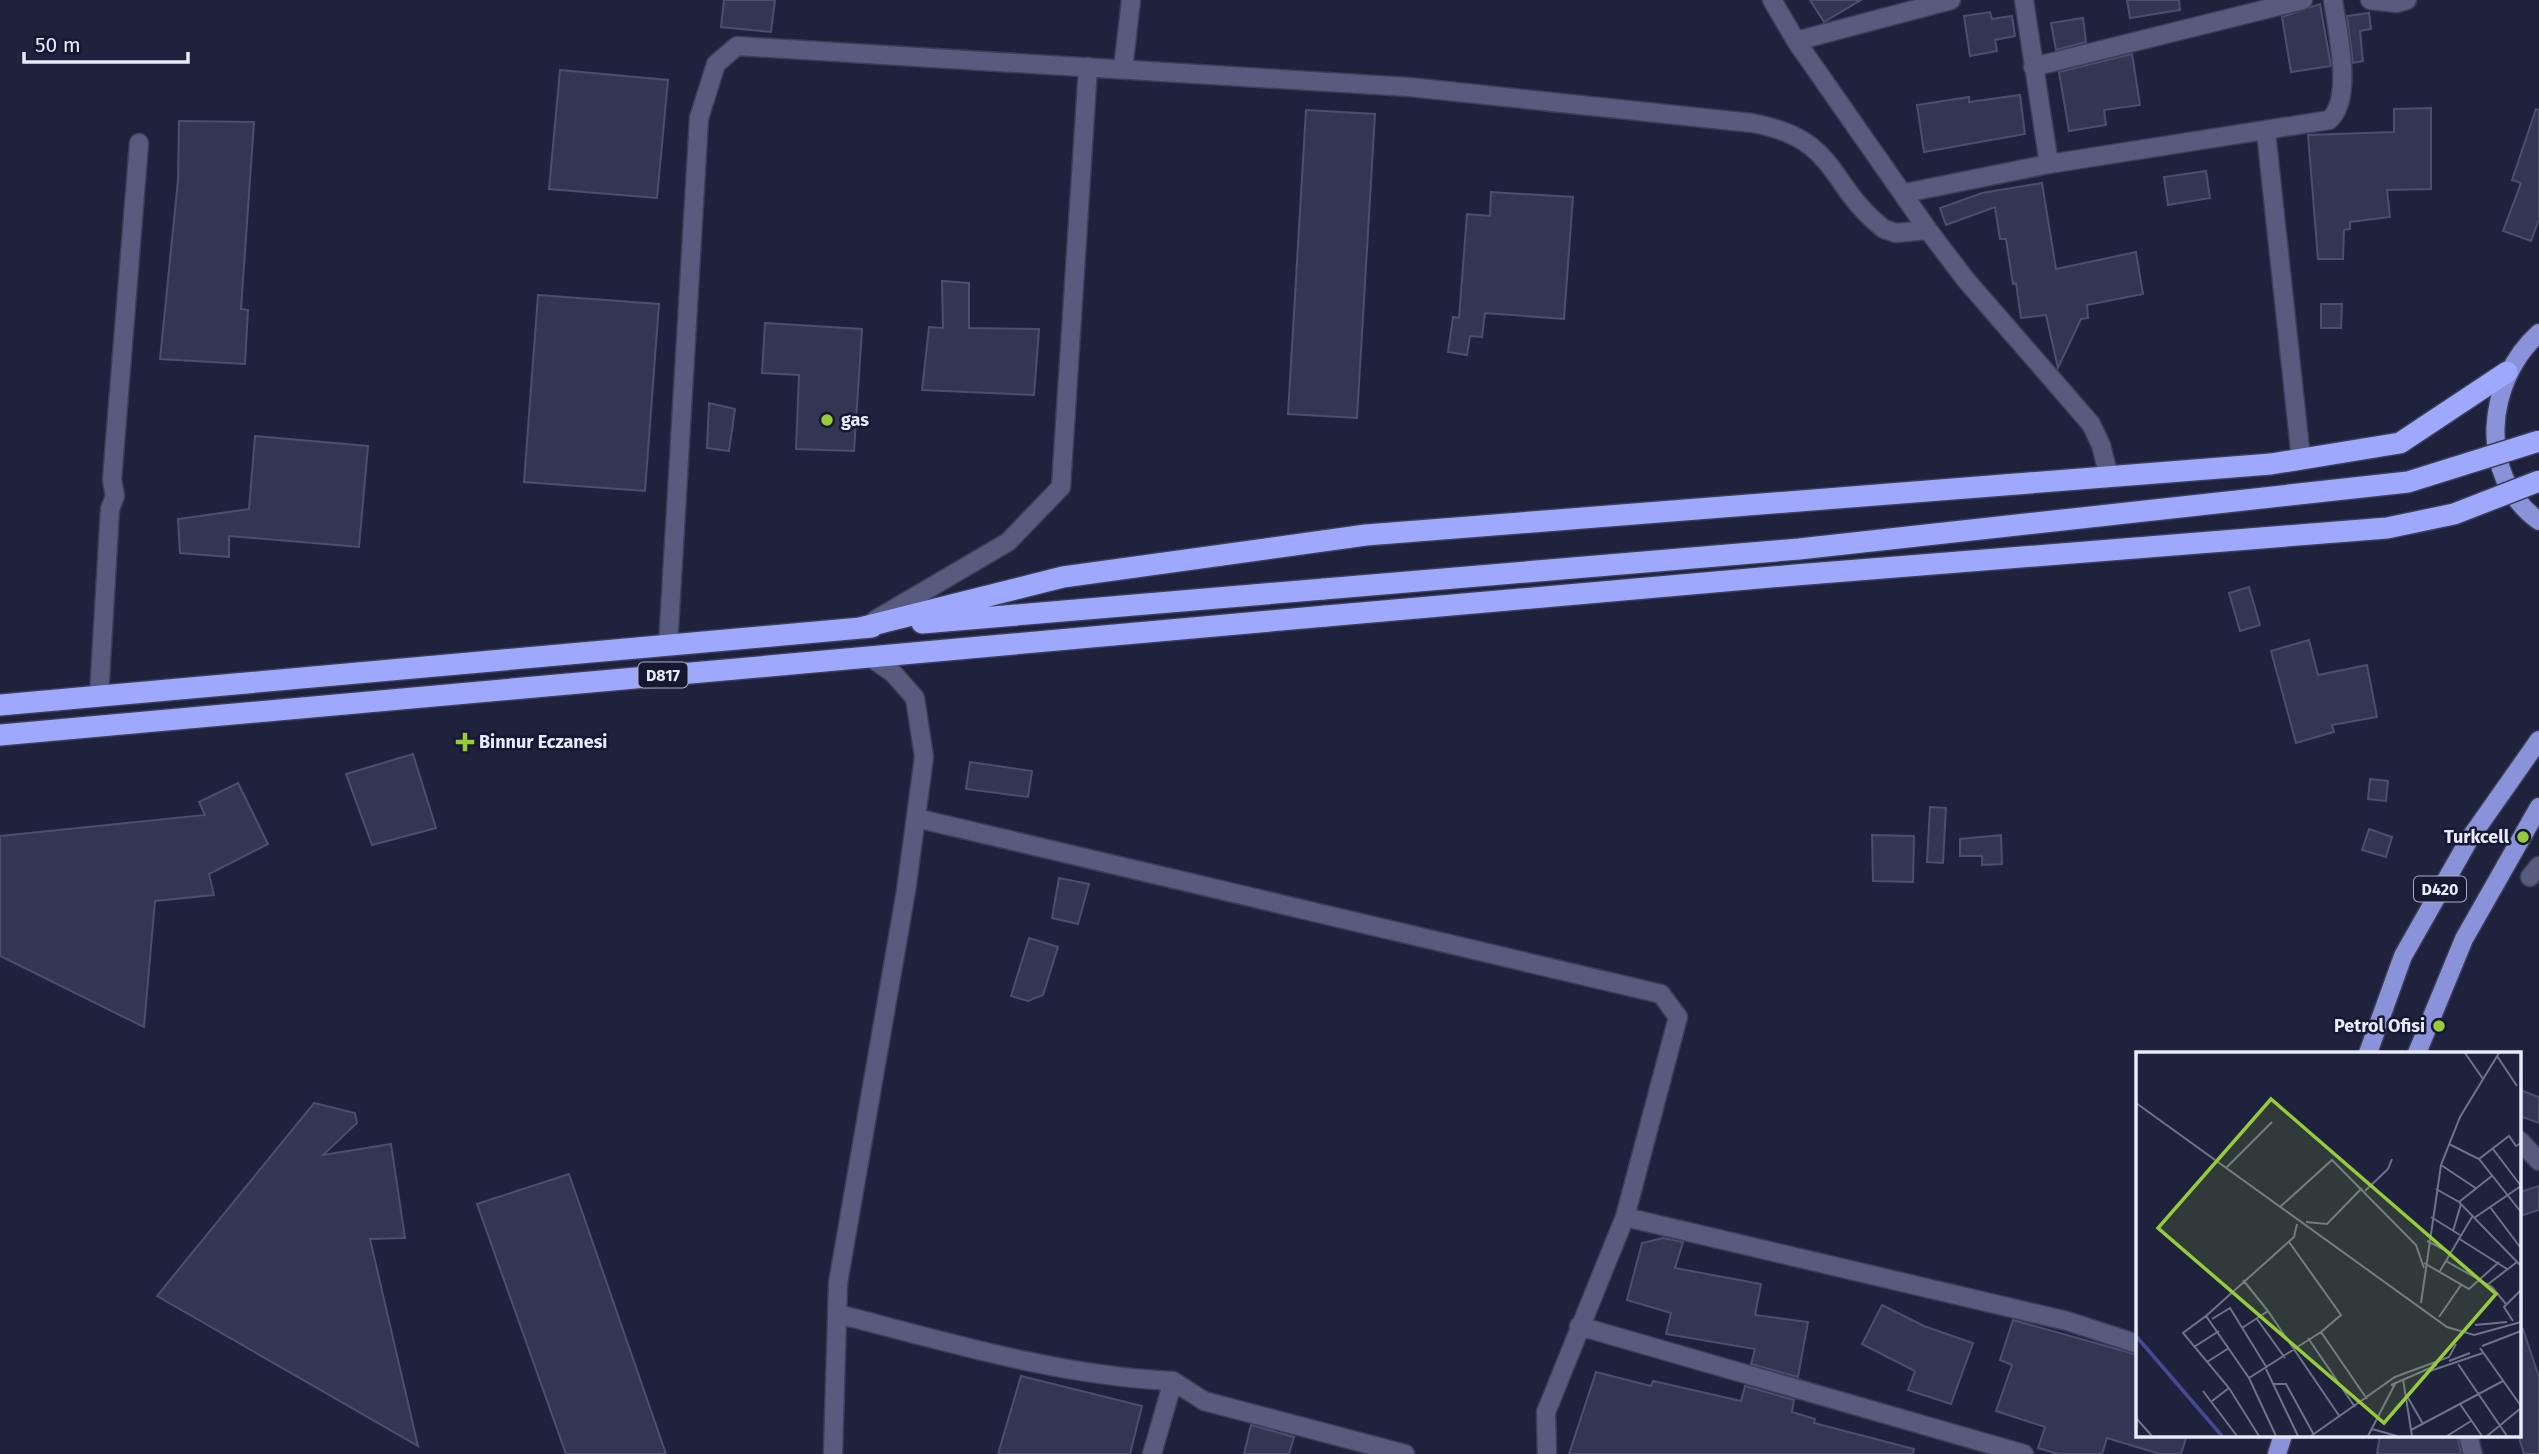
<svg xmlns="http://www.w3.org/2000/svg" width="2539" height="1454" font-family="'Fira Sans',sans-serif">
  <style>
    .building { fill: #333652; stroke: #4b4f6d; stroke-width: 2 }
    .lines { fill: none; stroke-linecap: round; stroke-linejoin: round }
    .street-casing { stroke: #3b3e57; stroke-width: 21 }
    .primary-casing { stroke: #3b3e57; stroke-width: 21 }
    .highway-casing { stroke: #3b3e57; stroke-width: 24 }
    .street { stroke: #575c7e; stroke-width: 18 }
    .primary { stroke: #8a93d9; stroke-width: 18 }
    .highway { stroke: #9ea8fd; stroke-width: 21 }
    .highway-bridge-casing { stroke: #3b3e57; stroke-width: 24; stroke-linecap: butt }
    .highway-bridge { stroke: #9ea8fd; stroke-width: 21 }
    .poi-dot { fill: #96cc39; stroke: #161832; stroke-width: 2.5 }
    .labels { text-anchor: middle; stroke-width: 5; stroke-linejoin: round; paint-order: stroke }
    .shield { fill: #161832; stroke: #a9acc0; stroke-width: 2 }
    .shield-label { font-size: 16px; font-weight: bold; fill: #e8ebfd }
    .poi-label { font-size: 18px; font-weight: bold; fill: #e8ebfd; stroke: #161832; text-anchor: start }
    .inset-river { fill: none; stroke: #454a96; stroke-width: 3.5 }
    .inset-road { fill: none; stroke: #6f7289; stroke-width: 2 }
    .view { fill: #96cc39; fill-opacity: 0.15; stroke: #96cc39; stroke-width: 3.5 }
    .inset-edge { fill: none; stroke: #e8ebfd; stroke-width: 3.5 }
  </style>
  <rect width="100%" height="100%" fill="#1f223c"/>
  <!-- building -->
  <path class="building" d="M724 0H775L771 32 721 27Z
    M1810 0H1861L1824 22Z
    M2127 0H2179L2180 10 2130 18Z
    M2320 4 2331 66 2291 72 2282 17Z
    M1990 12 1992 19 2012 16 2015 36 1995 40 1997 51 1970 56 1964 16Z
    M2369 13 2371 29 2360 31 2363 61 2353 63 2347 16Z
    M2083 18 2086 42 2056 50 2051 23Z
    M2132 54 2140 105 2104 110 2106 125 2069 131 2059 72Z
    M560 70 668 80 657 198 549 189Z
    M2020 95 2025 134 1924 152 1917 105 1969 97V102Z
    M2431 108V189L2387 190 2390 217 2350 222V229L2344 230 2343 259H2318L2308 135 2394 132V109Z
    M2536 109 2539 110V219L2531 241 2503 231 2521 183 2512 180Z
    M1306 110 1375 114 1357 418 1288 414Z
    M179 121 254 122 241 309 248 310 245 364 160 359 178 180Z
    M2206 171 2210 198 2168 205 2164 177Z
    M2042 183 2056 269 2136 252 2143 294 2087 305 2088 318 2081 319 2058 368 2046 315 2021 318 2016 283 2013 284 2006 239H2000L1995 207 1946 225 1940 208 1982 193Z
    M1491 192 1573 197 1564 319 1485 313 1482 337 1470 336 1467 355 1448 352 1453 317 1459 318 1467 214 1490 216Z
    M942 281 969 283V328L1039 329 1034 395 922 390 929 327 943 328Z
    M538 295 659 304 645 491 524 482Z
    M2321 304H2342L2341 328H2321Z
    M765 323 862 329 854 451 796 449 799 375 762 373Z
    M709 403 735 409 729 451 707 448Z
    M255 436 368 446 359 547 229 536V557L180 553 178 519 249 509Z
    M2249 587 2260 625 2240 631 2229 593Z
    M2309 640 2318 675 2367 665 2377 717 2332 725 2334 732 2296 743 2271 651Z
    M413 754 436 828 372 845 346 774Z
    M970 762 1032 771 1028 797 966 789Z
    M2370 779 2388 781 2386 801 2368 799Z
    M238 783 268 844 209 874 214 895 155 901 144 1027 0 956V836L205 815 199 802Z
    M1930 807 1946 808 1943 863 1927 862Z
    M2369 829 2392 837 2386 857 2362 850Z
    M1872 835 1914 836 1913 882 1873 881Z
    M2001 835 2002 864 1982 865V856H1960V839Z
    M1059 878 1089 884 1078 924 1052 918Z
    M1029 938 1058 947 1043 995 1028 1001 1011 996Z
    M2520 1090 2539 1097V1123L2520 1116Z
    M314 1103 355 1113 357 1123 323 1155 391 1144 405 1238 370 1239 418 1446 157 1296Z
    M569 1174 666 1454H566L477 1204Z
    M2539 1186V1210L2520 1216V1192Z
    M1663 1238 1683 1242 1675 1268 1761 1284 1755 1315 1808 1322 1798 1377 1751 1364 1755 1349 1666 1334 1671 1313 1627 1300 1642 1243Z
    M1882 1305 1924 1326 1973 1343 1951 1404 1908 1390 1915 1371 1862 1344Z
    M2013 1320 2138 1355V1435H2187L2181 1454H2160L2107 1438 2102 1454H2058L2038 1448 2045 1427 1996 1411 2012 1365 2000 1360Z
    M2520 1329H2523L2539 1377V1454H2524L2520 1441Z
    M1596 1372 1651 1386 1653 1381 1741 1401 1745 1386 1794 1400 1792 1412 1815 1419 1814 1423 1914 1449 1913 1454H1569Z
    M1021 1376 1142 1406 1130 1454H998Z
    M1251 1425 1294 1437 1289 1454H1244Z
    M2380 1435H2457L2461 1454H2377Z"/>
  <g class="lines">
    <defs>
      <path id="street" d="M1772 0 1796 41 1928 230 1966 280 2091 424 2101 445 2109 477
        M2024 0 2049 164
        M2370 0 2396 3 2407 0
        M1796 41 1951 0
        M2033 67 2303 0
        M1123 69 1131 0
        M2266 132 2301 459
        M1905 193 2049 164 2329 120C2354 99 2337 30 2333 0
        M875 620 1008 542 1061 487 1088 67
        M668 646 699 118 716 64 737 46 1409 87 1752 123C1840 139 1826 184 1884 229L1896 233 1928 230
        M99 696 110 509 115 496 112 480 139 143
        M916 818 1661 994 1678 1017 1625 1217
        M2530 877 2539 866
        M2520 1141 2539 1161
        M838 1314C947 1342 1059 1376 1173 1381
        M1579 1326 2024 1454
        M2468 1435 2473 1454
        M833 1454 838 1283 906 891 924 757 915 698 893 673 870 657
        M1152 1454 1173 1381 1204 1401 1405 1454
        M1547 1454 1546 1412 1625 1217 2067 1321 2138 1344"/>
      <path id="primary" d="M2539 333C2486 380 2476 476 2539 521
        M2368 1053 2403 956 2470 838 2539 740
        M2417 1053 2464 939 2539 807
        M2277 1454 2283 1435"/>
      <path id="highway" d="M922 623 1324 589
        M860 628 1063 577 1366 535 2271 464 2400 443 2507 372
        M0 705 872 627
        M0 735 1326 616"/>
    </defs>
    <!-- street casing -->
    <use href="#street" class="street-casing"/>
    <!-- primary casing -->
    <use href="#primary" class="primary-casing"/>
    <!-- highway casing -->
    <use href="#highway" class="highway-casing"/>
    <!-- street -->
    <use href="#street" class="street"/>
    <!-- primary -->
    <use href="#primary" class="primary"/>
    <!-- highway -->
    <use href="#highway" class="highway"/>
    <defs>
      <path id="highway-bridge" d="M1324 589 1799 549 2408 482 2539 441
        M1326 616 1795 575 2387 528 2454 514 2539 481"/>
    </defs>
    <!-- highway-bridge casing -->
    <use href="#highway-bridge" class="highway-bridge-casing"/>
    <!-- highway-bridge -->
    <use href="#highway-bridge" class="highway-bridge"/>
  </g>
  <!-- markers -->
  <g class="poi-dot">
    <circle cx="827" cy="420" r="7"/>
    <path d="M461.5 731.5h7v7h7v7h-7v7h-7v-7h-7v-7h7z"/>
    <circle cx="2523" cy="837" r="7"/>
    <circle cx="2439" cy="1026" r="7"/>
  </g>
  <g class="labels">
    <!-- shield labels -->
    <g class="shield">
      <rect x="638.5" y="662.5" width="49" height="25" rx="5"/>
      <rect x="2414" y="876.5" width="52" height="25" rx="5"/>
    </g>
    <g class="shield-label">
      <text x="663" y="681">D817</text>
      <text x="2440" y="895">D420</text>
    </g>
    <!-- poi labels -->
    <g class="poi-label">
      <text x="841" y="426">gas</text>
      <text x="479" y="748">Binnur Eczanesi</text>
      <text x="2509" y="843" text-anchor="end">Turkcell</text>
      <text x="2425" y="1032" text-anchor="end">Petrol Ofisi</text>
    </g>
  </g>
  <!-- overview -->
  <g transform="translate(2136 1052)">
    <rect width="385" height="385" fill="#1f223c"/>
    <path class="inset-river" d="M0 284 86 384"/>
    <path class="inset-road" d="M329 1 347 27M361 4 381 34M0 51 311 275 338 283 385 270M313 92 343 107 385 160M357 97 385 134M343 107 373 84 380 94 385 91M305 113 341 137M90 116 136 70M300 137 323 150 385 214M229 139 252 117 256 107M323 150 357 123M144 155 196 108 280 193 288 216M354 155 384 195M295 165 324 183M338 166 385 134M170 170 191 172 226 136M317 179 325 152M322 186 371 217M291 189 315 201M153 190 205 263 185 280M310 209 356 235 370 252M288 211 333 237 363 210M304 219 336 165M107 228 132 259M351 233 381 210M285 251 305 113 324 65 363 1M70 264 158 185 161 172M303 265 325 233M76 267 94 256 131 316M121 267 149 306M377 269 368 255 385 238M339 273 371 270M106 276 132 259 204 365M172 286 219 355M346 294 385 279M58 295 83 279M344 296 385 354M313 309 334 301M71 310 93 296M322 312 371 384M130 317 162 384M294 319 347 301M113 326 185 280 231 347M267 327 276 384M137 332H150L178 383M255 333 301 313M67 339 101 384M271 344 287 372M76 349 93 336M324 352 346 384M0 366 16 384M236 377 261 384M275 378 367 329M123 384 93 336 47 281 70 264 113 326 140 384M175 384 259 325 313 305 320 292M232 384 260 330M311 384 335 369M351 384 385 356"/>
    <path class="view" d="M135 47 360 242 248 371 22 176Z"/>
    <rect width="385" height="385" class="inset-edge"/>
  </g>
  <!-- scale -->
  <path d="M24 52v10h164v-10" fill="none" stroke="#e8ebfd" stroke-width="3.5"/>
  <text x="35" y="52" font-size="21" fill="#e8ebfd" stroke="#161832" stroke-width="5" paint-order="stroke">50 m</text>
</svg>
